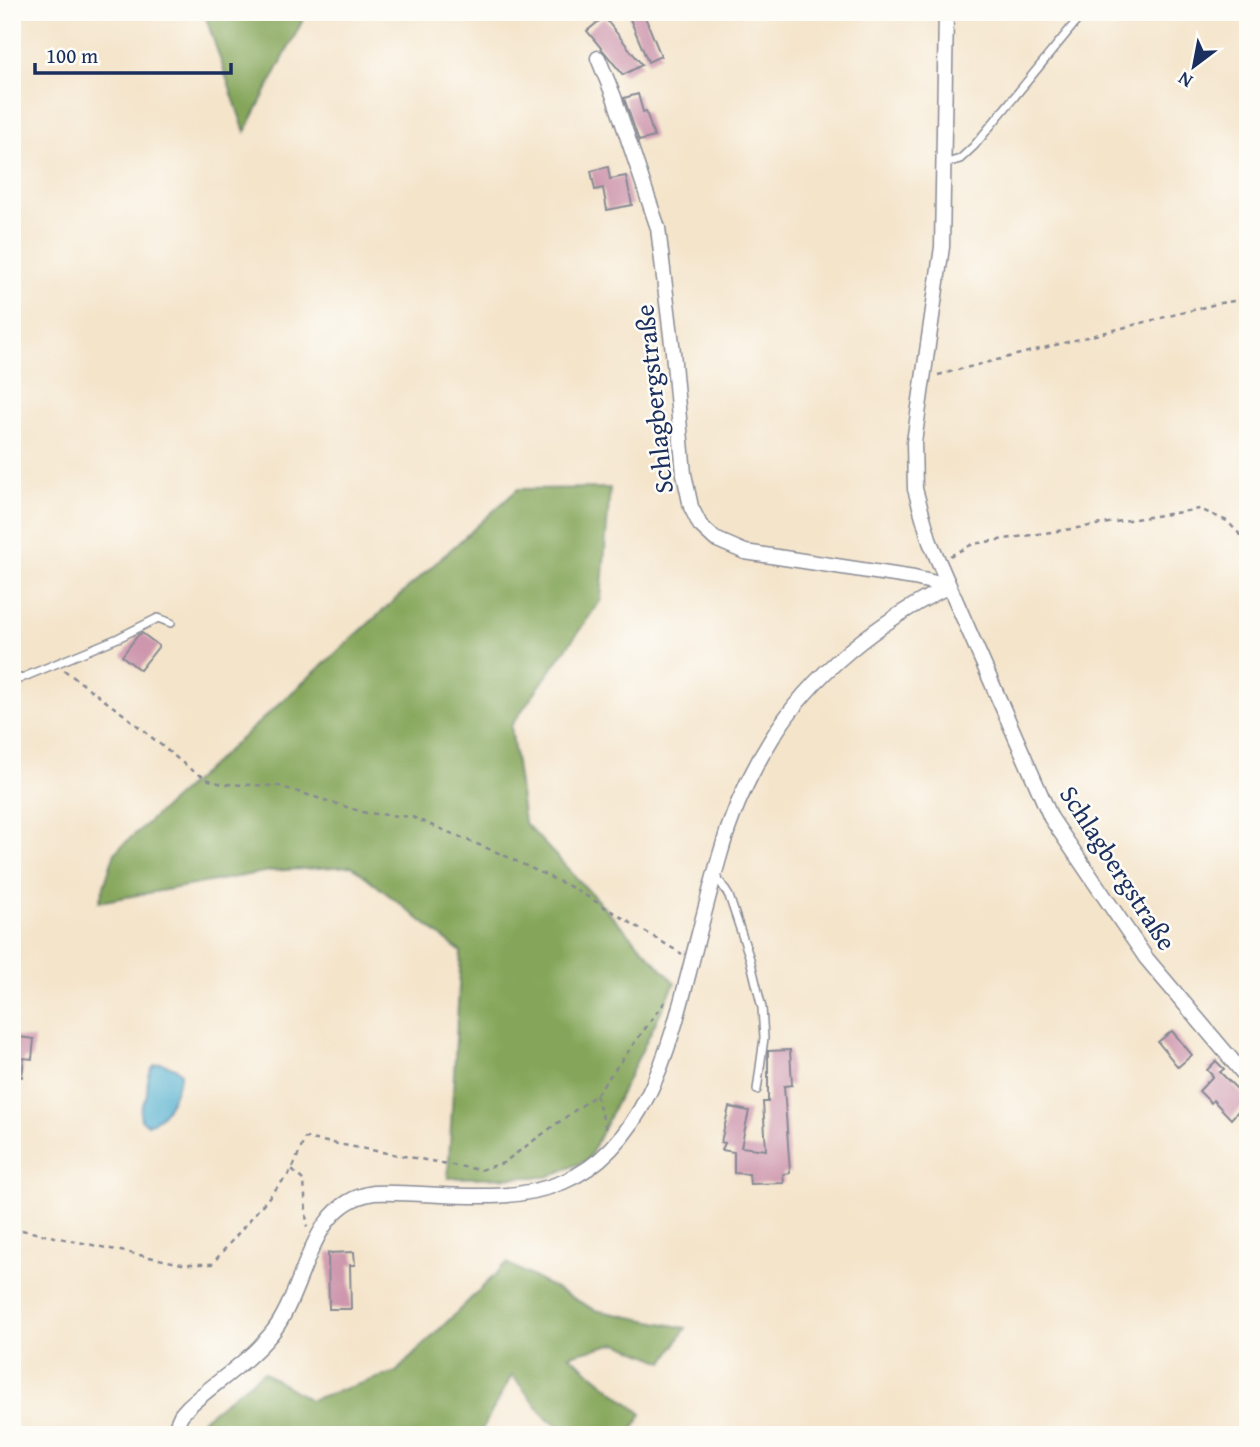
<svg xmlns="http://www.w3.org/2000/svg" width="1260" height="1447" font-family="'Gentium Book Plus',serif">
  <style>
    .forest { fill: #85a65a; stroke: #506a5c; stroke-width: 2 }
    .water { fill: #4fadcd; stroke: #356e96; stroke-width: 2 }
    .building { fill: #ce97ad }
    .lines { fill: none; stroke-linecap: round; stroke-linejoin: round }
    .service-casing { stroke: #888a94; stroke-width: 10 }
    .minor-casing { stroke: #888a94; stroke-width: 17 }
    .path { stroke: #888a94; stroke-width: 2.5; stroke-dasharray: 5 5; stroke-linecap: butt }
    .service { stroke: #fff; stroke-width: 7 }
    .minor { stroke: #fff; stroke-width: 14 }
    .labels { text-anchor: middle; stroke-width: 5; stroke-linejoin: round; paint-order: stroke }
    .street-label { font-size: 26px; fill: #1b2f5e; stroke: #fdfcf7 }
  </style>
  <rect width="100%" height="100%" fill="#fdfcf7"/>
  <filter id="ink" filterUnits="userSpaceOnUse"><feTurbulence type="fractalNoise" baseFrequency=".0143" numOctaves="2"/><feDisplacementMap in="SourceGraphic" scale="14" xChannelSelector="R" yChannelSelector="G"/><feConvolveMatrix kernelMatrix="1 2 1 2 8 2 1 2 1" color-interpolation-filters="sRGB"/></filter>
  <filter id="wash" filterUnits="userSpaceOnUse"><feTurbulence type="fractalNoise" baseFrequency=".00686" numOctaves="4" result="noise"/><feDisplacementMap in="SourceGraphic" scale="28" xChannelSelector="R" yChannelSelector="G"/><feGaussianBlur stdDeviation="1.57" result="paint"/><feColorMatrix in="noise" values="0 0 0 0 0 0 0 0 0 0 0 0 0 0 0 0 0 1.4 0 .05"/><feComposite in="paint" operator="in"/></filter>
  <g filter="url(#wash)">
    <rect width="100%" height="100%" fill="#f4e4ca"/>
    <!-- forest -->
    <path class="forest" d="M204 12H307L245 132Z
      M610 488 601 600 511 726 524 822 675 983 588 1160 547 1177 448 1178 461 952 352 866 270 871 99 902 115 852 518 489Z
      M507 1263 595 1310 686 1328 664 1362 617 1343 569 1355 642 1414 630 1435H580L548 1420 512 1375 479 1435H195L200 1421 263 1372 310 1400 396 1372Z"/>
    <!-- water -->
    <path class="water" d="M161 1063 176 1068 181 1073C176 1092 168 1117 148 1124L141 1120C138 1101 146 1106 147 1092 148 1080 147 1075 154 1065Z"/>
    <g id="blocks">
      <!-- building -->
      <path class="building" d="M627 12H643L661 56 648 62Z
        M604 17 642 65 623 75 587 31Z
        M638 94 643 112 646 111 654 137 639 141 624 98Z
        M608 167 610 179 626 176 632 205 607 210 603 188 595 190 591 171Z
        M142 633 159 646 140 670 122 656 138 635Z
        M1172 1031 1192 1055 1178 1067 1158 1042Z
        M12 1036 34 1039 32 1059 24 1058 22 1077 12 1076Z
        M790 1050 792 1085 784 1086 790 1173 783 1174 784 1183 750 1184 749 1174 734 1173V1152L722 1150 725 1143 721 1142 729 1107 749 1111 741 1147 766 1150 763 1102H768V1051Z
        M1216 1061 1224 1069 1220 1072 1248 1100 1231 1119 1213 1100 1211 1103 1199 1091 1213 1076 1207 1070Z
        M354 1252 355 1265H350L351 1309H329L328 1253Z"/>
    </g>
  </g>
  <g filter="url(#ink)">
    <use href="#blocks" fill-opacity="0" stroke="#888a94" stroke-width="2"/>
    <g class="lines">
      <defs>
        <path id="service" d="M944 164 960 159 974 146 1084 12
          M12 682 118 638 158 618 171 623
          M714 879 721 883 729 896 750 959 762 1008 764 1038 757 1090"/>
        <path id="minor" d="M946 12 942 247 914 442 915 489 930 542 1051 818 1146 958 1248 1079
          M598 58 614 97 658 228 673 352 684 474 691 507 700 525 715 539 745 552 914 578 949 586
          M172 1435 181 1415 189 1406C216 1382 248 1362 271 1334 307 1291 307 1202 374 1193 436 1191 504 1207 563 1182 645 1148 670 1046 690 968 700 930 709 893 720 855 731 815 749 775 771 740 811 673 880 621 949 586"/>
      </defs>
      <!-- service casing -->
      <use href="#service" class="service-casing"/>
      <!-- minor casing -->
      <use href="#minor" class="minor-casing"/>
      <!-- path -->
      <path class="path" d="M938 375 1220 303 1248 299
        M950 556 973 544 1200 509 1227 521 1248 543
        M64 670 127 717 190 769 209 780 222 784 279 786 366 813 412 817 501 854 575 889 682 954
        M596 1095 607 1132
        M292 1170 304 1181 307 1227
        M12 1228 182 1264H212L292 1170 305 1138 480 1170 503 1163 596 1095 667 999"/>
      <!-- service -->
      <use href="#service" class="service"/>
      <!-- minor -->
      <use href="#minor" class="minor"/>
    </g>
  </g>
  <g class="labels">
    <!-- street labels -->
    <g class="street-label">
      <text transform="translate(654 399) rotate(-96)" y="9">Schlagbergstraße</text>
      <text transform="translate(1118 868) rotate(57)" y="9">Schlagbergstraße</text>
    </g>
  </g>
  <!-- margin -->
  <rect width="1260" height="1447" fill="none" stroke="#fdfcf7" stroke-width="42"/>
  <!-- north arrow -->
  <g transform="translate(1194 66) rotate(212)" stroke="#fdfcf7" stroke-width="5" paint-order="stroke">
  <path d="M0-5L12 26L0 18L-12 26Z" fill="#1b2f5e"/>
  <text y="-10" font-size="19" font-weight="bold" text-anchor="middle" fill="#1b2f5e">N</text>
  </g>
  <!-- scale -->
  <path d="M35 63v10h196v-10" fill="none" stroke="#1b2f5e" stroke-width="3.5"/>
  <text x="46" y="63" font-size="21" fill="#1b2f5e" stroke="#fdfcf7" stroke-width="5" paint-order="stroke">100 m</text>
</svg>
